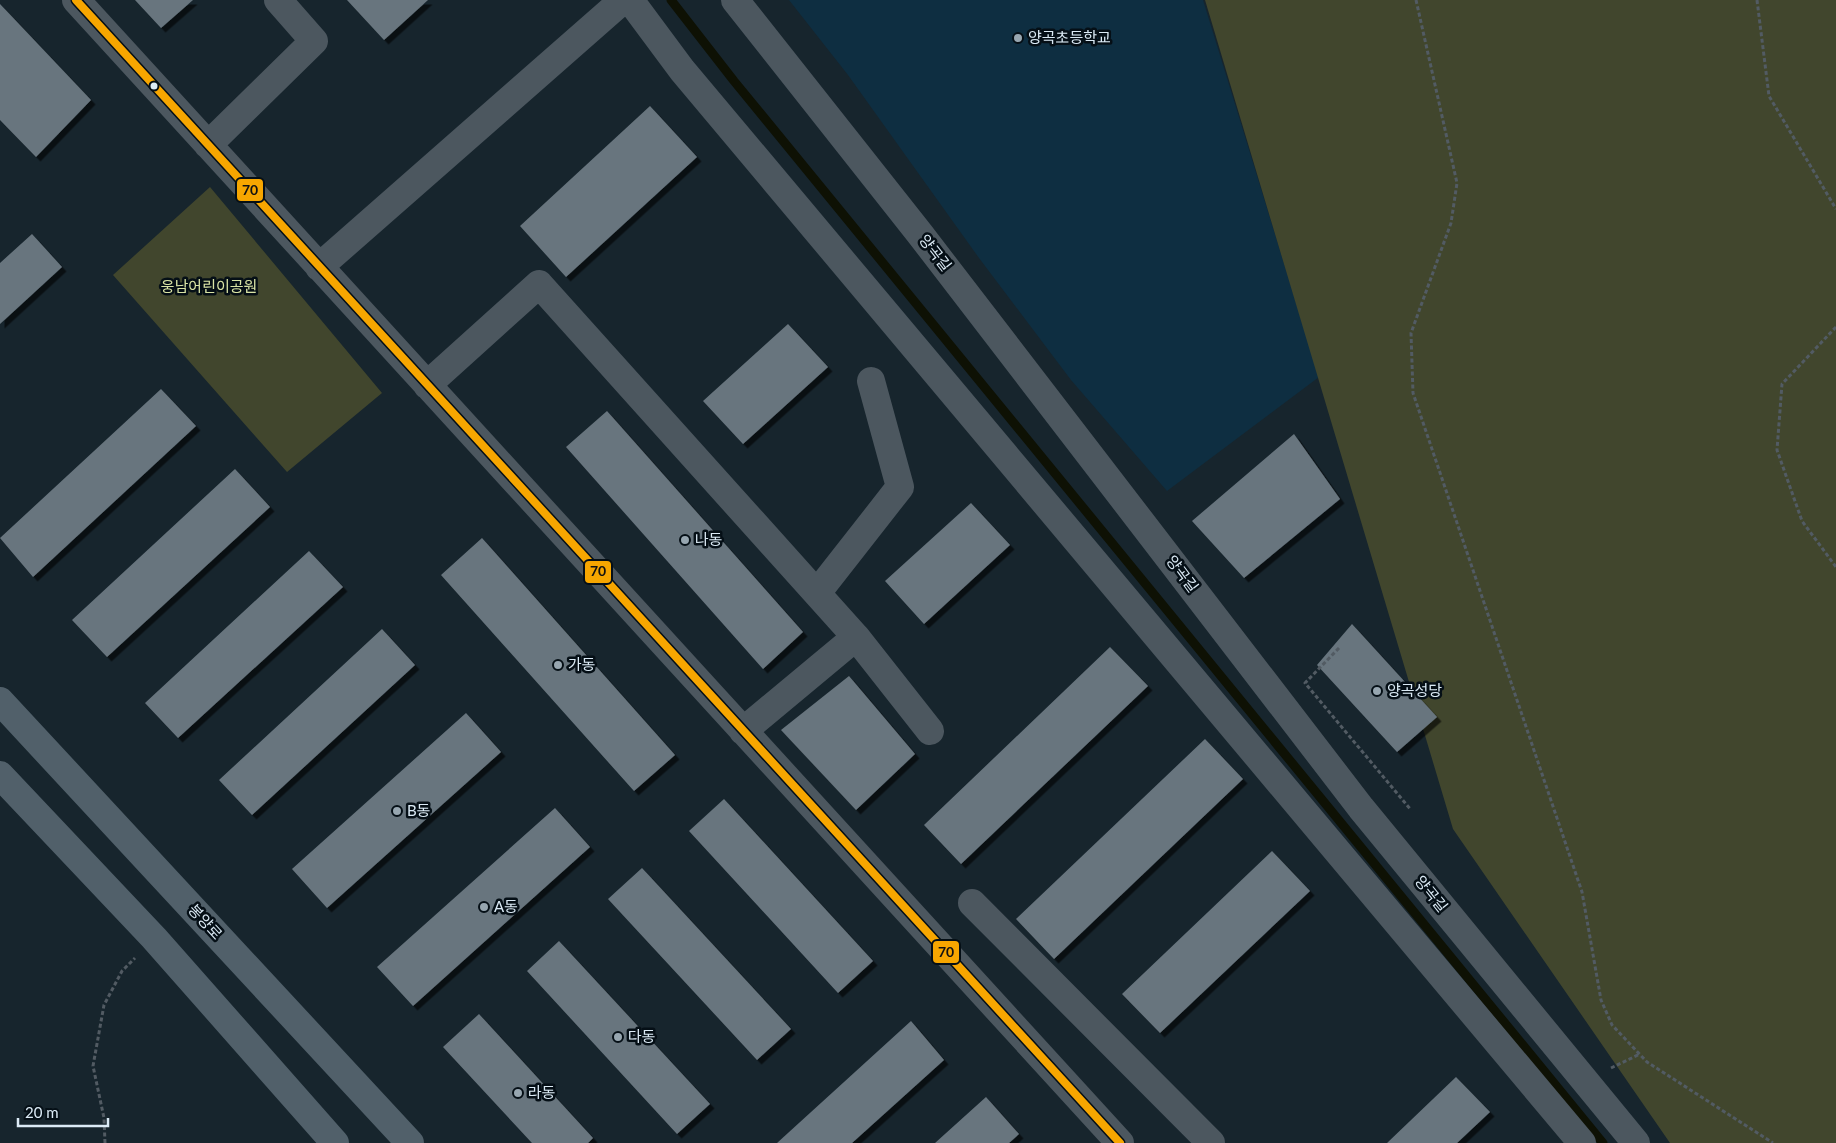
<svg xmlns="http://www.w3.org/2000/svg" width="1836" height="1143" font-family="Lato,'Noto Sans KR',sans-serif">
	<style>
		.built { fill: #0e2e41 }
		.green { fill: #41462d }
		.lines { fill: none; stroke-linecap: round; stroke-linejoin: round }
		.stream { stroke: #0e1104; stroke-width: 9 }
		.building { fill: #68757e; filter: url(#shadow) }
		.path { stroke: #525b63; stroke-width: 3; stroke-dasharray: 4 2.5; stroke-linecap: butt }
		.minor { stroke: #4c575f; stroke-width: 28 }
		.primary { stroke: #51606a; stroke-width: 28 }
		.bus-1-casing { stroke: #050f16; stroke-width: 11 }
		.bus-1 { stroke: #f7a600; stroke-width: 8 }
		.poi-dot { fill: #97a6b0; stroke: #050f16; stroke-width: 2 }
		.bus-dot { fill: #dcebf6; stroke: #050f16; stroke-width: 2 }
		.labels { text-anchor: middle; stroke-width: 5; stroke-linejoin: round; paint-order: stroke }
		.poi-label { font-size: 15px; fill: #dcebf6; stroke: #050f16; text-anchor: start }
		.street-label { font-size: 15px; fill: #dcebf6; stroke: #050f16 }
		.park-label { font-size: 15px; fill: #dae4a5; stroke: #050f16 }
		.line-badge { stroke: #050f16; stroke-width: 2 }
		.pale-badge-label { font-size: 14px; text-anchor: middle; font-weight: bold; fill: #111 }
	</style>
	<defs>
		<filter id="shadow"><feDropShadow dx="4.5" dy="4.5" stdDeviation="0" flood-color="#0009"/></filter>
	</defs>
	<rect width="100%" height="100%" fill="#17252d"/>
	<!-- built -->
	<path class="built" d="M789 0H1203L1319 377 1167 491 1071 380 979 258 848 75Z"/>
	<!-- green -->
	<path class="green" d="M1205 0H1836V1143H1670L1453 829Z
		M210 187 382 393 287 472 113 275Z"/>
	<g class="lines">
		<!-- stream -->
		<path class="stream" d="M671 0 734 81 1603 1143"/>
	</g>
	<!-- building -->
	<path class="building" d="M135 0H193L161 28Z
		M347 0H428L384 40Z
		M0 4 91 100 36 157 0 120Z
		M650 106 697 157 566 277 520 226Z
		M32 234 62 267 0 324V263Z
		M788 324 828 367 743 444 703 401Z
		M161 389 196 426 33 577 0 538Z
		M607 411 803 632 763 669 566 447Z
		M1294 434 1340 499 1244 578 1192 521Z
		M235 469 270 507 107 657 72 620Z
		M971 503 1010 545 924 624 885 581Z
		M482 538 675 755 634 791 441 575Z
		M309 551 343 587 178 738 145 703Z
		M1352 624 1437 717 1397 752 1317 665Z
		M382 629 415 665 252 815 219 780Z
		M1110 647 1148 686 961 864 924 825Z
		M849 676 915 754 856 810 781 730Z
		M466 713 501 752 327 908 292 869Z
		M1205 739 1243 779 1054 959 1016 919Z
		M724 799 873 961 838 993 689 831Z
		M555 808 590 847 413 1006 377 967Z
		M1272 851 1310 891 1160 1033 1122 994Z
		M642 868 791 1029 757 1060 608 899Z
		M559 941 710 1104 677 1134 527 971Z
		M479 1014 593 1138 588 1143H532L443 1047Z
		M911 1021 944 1060 852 1143H777Z
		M1456 1077 1490 1112 1457 1143H1387Z
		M986 1097 1019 1134 1009 1143H935Z"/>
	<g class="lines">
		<!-- path -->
		<path class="path" d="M1416 0 1457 183 1451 223 1411 333 1413 393 1582 892 1601 1000 1612 1025 1647 1062 1773 1143
			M1757 0 1769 96 1836 209
			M1836 327 1782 384 1777 450 1802 521 1836 567
			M1339 648 1305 683 1411 810
			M1611 1068 1640 1054
			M105 1143 104 1118 93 1066 104 1005 122 971 135 958"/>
		<!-- minor -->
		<path class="minor" d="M76 0 1120 1143
			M630 0 682 70 1582 1143
			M735 0 920 234 1361 808 1636 1143
			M208 145 314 41 278 0
			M319 267 623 0
			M427 385 539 284 856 637 743 731
			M817 593 900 487 871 381
			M856 637 930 731
			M972 903 1211 1143"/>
		<!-- primary -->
		<path class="primary" d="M0 701 410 1143
			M0 775 154 938 335 1143"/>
		<!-- bus-1 casing -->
		<g class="bus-1-casing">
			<path id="bus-1" d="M76 0 1120 1143"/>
		</g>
		<!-- bus-1 -->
		<use href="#bus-1" class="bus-1"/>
	</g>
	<!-- markers -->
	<g class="poi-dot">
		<circle cx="1018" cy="38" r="5"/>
		<circle cx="685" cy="540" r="5"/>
		<circle cx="558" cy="665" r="5"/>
		<circle cx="1377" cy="691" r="5"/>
		<circle cx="397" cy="811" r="5"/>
		<circle cx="484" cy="907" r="5"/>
		<circle cx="618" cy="1037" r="5"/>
		<circle cx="518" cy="1093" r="5"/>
	</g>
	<circle class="bus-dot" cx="154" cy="86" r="4.5"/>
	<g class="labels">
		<!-- poi labels -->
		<g class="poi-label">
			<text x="1028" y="43">양곡초등학교</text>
			<text x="695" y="545">나동</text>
			<text x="568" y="670">가동</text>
			<text x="1387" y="696">양곡성당</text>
			<text x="407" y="816">B동</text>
			<text x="494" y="912">A동</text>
			<text x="628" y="1042">다동</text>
			<text x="528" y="1098">라동</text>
		</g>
		<!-- street labels -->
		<g class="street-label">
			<text transform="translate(935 253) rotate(52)" y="5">양곡길</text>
			<text transform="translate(1182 574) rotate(53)" y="5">양곡길</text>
			<text transform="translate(1431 894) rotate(51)" y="5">양곡길</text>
			<text transform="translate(205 922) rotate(47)" y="5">봉양로</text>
		</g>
		<!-- park labels -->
		<g class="park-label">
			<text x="209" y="292">웅남어린이공원</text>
		</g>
	</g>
	<g class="line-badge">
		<rect x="236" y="178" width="28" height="24" rx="5" fill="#f7a600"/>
		<rect x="584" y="560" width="28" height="24" rx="5" fill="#f7a600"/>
		<rect x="932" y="940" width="28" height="24" rx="5" fill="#f7a600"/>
	</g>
	<g class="pale-badge-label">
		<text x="250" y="195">70</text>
		<text x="598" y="576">70</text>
		<text x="946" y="957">70</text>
	</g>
	<!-- scale -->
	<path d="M18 1118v8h90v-8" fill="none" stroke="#dcebf6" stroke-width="2.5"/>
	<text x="25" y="1118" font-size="15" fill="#dcebf6" stroke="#050f16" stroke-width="4" paint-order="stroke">20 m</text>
</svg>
